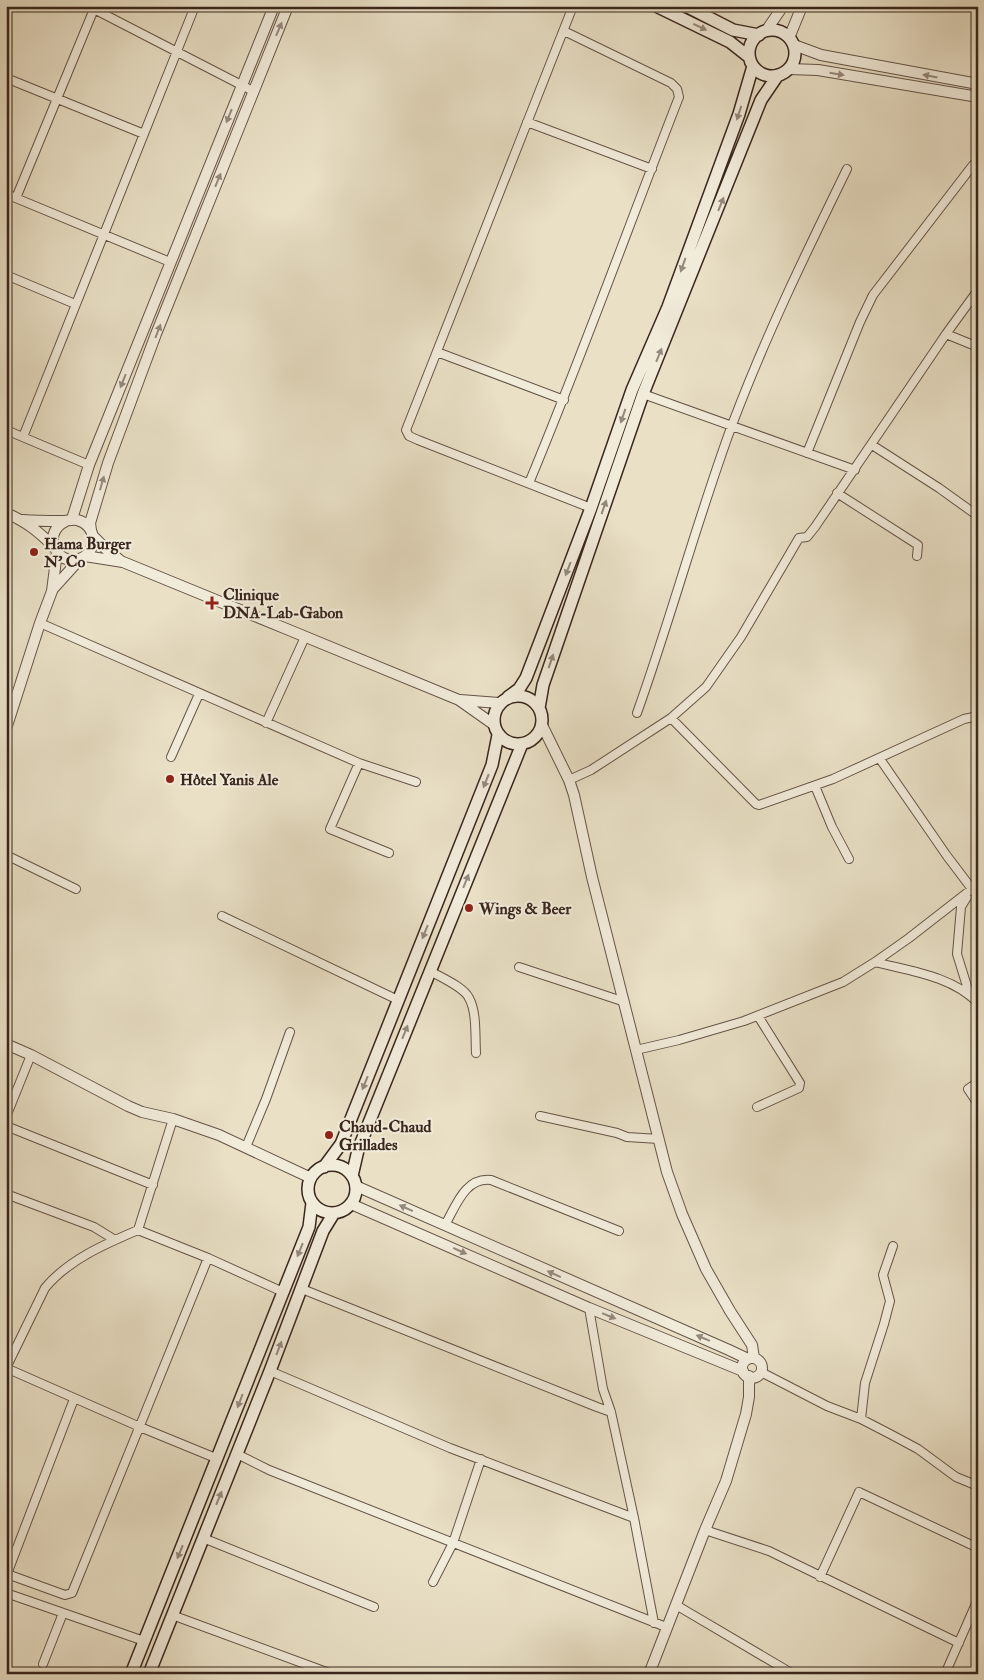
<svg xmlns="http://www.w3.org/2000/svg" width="984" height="1680" font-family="'IM FELL Double Pica',serif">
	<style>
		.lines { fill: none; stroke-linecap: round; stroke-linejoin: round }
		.minor-casing { stroke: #655447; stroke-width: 10 }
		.tertiary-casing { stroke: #655447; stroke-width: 12 }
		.secondary-casing { stroke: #39261d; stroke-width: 14 }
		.minor { stroke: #f1ebda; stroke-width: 8 }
		.tertiary { stroke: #f1ebda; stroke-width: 10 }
		.secondary { stroke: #f1ebda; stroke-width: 11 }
		.oneway { fill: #95887c }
		.poi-dot { fill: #8f2418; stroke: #f1ebda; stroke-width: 2 }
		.labels { text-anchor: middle; stroke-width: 4; stroke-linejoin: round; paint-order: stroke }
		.poi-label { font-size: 16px; font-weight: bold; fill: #39261d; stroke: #f1ebda; text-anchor: start }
	</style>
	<rect width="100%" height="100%" fill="#e9e0c6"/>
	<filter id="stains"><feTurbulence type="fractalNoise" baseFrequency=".004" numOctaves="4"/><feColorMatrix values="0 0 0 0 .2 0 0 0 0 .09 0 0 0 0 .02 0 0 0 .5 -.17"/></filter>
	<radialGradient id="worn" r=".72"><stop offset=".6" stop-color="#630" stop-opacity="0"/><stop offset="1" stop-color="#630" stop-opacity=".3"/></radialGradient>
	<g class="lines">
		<!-- minor casing -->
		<g class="minor-casing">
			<path id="minor" d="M88 6 253 91
				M573 6 406 430 409 436 418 440 591 508
				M6 16 10 6
				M6 78 144 134
				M527 122 652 169
				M6 194 170 262
				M16 198 94 9
				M6 275 75 304
				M946 334 978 347
				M437 352 564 400
				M643 394 855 470
				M6 430 89 465
				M23 437 195 6
				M872 445 939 488 978 516
				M807 453 860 322 873 295 973 165
				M529 483C582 356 629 225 679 97L677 89 671 83 564 31
				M837 493 918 545 917 556
				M40 623 359 763 330 829 389 853
				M637 713C671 618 697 520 732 425 765 337 806 253 847 169
				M671 718 751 799 756 804 759 805 833 779 964 719 978 716
				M266 723 305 637
				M171 757 199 694
				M880 759 947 856 972 889
				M359 763 416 782
				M569 780 591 770 671 718 706 687 741 637 799 538 807 537 815 527 946 334 978 290
				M815 786 832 827 849 859
				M6 855 76 889
				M967 897 961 907 957 954 970 996
				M222 916 398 1000
				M875 962C910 971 952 976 978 1003
				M519 967 622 1001
				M430 971C440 977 464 987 469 998 477 1012 475 1037 476 1053
				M636 1050 679 1040 744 1021 843 982 875 962 909 938 972 889
				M978 1082 968 1089 978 1104
				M757 1107 799 1088 800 1083 758 1016
				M540 1116 617 1133 627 1137 659 1139
				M6 1117 31 1055
				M6 1126 153 1185
				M246 1147 266 1099 290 1032
				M6 1194 94 1227 115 1240
				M445 1225C456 1206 465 1177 491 1180L619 1231
				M138 1230 173 1119
				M302 1289 597 1407 611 1412
				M589 1308 603 1389 611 1412 634 1518 654 1623
				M6 1368 45 1288C68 1260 105 1244 138 1230L208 1258 283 1292
				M6 1368 140 1427 218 1459
				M270 1371 450 1448 634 1518
				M761 1372 827 1406 861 1419 890 1434 918 1449 956 1477 978 1486
				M74 1399 7 1574 65 1595 72 1593 208 1258
				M861 1419 865 1383 884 1324 890 1301 883 1275 893 1246
				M237 1454 269 1470 666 1627
				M705 1530 769 1551 959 1643
				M203 1538 374 1607
				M820 1577 859 1492 978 1548
				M433 1582 453 1543 481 1459
				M6 1593 144 1641
				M676 1605 793 1674
				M172 1615 332 1674
				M43 1664 63 1613
				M945 1674 978 1599"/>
		</g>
		<!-- tertiary casing -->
		<g class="tertiary-casing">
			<path id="tertiary" d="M766 31 783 6
				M789 38 802 6
				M794 45 821 55 978 84
				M789 69 818 70 978 97
				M6 513C27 522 39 532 54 547
				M72 519 89 465 274 6
				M23 520C36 521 49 521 62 521 67 521 72 519 77 520 86 522 93 530 93 539 93 546 91 552 85 556 62 573 37 535 66 521
				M91 530 90 523 108 463 156 334 288 6
				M93 536 106 549 122 562
				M85 556 123 562 289 630 459 700 493 724
				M52 590 80 559
				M460 700 499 703
				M542 725 569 780 574 795 592 877 667 1172 682 1214 706 1269 730 1311 752 1345 754 1358
				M6 729 40 623 52 591 57 552
				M6 1044 31 1055 128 1106 142 1112 173 1119 219 1135 311 1178
				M356 1186 729 1350 748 1359
				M351 1204 589 1308 743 1371
				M742 1368a10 10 0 1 1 20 0a10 10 0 1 1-20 0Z
				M649 1674 705 1530 726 1481 746 1414 749 1397V1376"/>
		</g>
		<!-- secondary casing -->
		<g class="secondary-casing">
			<path id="secondary" d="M656 6 730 42 749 57
				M686 6 733 30 759 35
				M749 53a23 23 0 1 1 46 0a23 23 0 1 1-46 0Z
				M494 720a24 24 0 1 1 48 0a24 24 0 1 1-48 0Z
				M508 697 519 689 526 678 541 639 591 508 632 390 668 307 739 114 753 66
				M539 708 543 685 643 394 761 100 778 75
				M308 1189a24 24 0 1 1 48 0a24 24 0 1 1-48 0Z
				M324 1167 341 1144 492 765 498 735
				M352 1176 358 1150 522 744
				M131 1674 309 1227 312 1203
				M149 1674 270 1371 323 1231 334 1213"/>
		</g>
		<!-- minor -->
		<use href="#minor" class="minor"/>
		<!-- tertiary -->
		<use href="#tertiary" class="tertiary"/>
		<!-- secondary -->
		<use href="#secondary" class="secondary"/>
	</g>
	<!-- one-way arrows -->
	<defs><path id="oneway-solid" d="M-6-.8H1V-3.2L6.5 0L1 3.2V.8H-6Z" transform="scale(1.25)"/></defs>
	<g class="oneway">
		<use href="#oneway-solid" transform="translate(700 27) rotate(25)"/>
		<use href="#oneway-solid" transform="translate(279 29) rotate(-67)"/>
		<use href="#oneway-solid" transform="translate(837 74) rotate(9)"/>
		<use href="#oneway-solid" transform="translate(930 76) rotate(-169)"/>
		<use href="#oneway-solid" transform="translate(739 113) rotate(108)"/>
		<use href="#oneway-solid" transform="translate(229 116) rotate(112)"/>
		<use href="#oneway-solid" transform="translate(218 180) rotate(-68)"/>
		<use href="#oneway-solid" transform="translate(721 204) rotate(-68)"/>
		<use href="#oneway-solid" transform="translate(683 265) rotate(110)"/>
		<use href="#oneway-solid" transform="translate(158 331) rotate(-69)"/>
		<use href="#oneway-solid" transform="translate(659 355) rotate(-68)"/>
		<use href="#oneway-solid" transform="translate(123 381) rotate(112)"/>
		<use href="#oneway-solid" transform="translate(623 416) rotate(109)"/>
		<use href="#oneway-solid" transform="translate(102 483) rotate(-74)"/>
		<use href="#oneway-solid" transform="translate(604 507) rotate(-71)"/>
		<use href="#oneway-solid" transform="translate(568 569) rotate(111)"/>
		<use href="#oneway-solid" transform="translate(551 661) rotate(-71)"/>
		<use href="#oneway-solid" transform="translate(486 781) rotate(112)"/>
		<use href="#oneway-solid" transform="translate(466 881) rotate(-68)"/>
		<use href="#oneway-solid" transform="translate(425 932) rotate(112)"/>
		<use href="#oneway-solid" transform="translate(405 1032) rotate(-68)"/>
		<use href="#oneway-solid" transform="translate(365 1083) rotate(112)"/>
		<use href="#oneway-solid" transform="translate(406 1208) rotate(-156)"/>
		<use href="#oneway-solid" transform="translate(300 1250) rotate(112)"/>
		<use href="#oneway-solid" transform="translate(460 1251) rotate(24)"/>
		<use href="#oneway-solid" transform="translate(554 1274) rotate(-156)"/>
		<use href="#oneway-solid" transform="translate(609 1316) rotate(22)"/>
		<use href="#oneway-solid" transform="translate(703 1338) rotate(-157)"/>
		<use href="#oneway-solid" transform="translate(279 1348) rotate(-69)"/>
		<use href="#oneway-solid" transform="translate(240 1401) rotate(111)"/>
		<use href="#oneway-solid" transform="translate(219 1498) rotate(-68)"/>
		<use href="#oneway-solid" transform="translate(180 1552) rotate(112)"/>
	</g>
	<!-- markers -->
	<g class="poi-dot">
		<circle cx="34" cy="552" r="5"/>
		<path d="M209.5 595.5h5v5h5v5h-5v5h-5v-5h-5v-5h5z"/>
		<circle cx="170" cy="779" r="5"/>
		<circle cx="469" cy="908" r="5"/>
		<circle cx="329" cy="1135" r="5"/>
	</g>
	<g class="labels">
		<!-- poi labels -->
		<g class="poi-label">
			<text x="44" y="549">Hama Burger<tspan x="44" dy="18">N' Co</tspan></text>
			<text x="223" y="600">Clinique<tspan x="223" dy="18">DNA-Lab-Gabon</tspan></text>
			<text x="180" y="785">Hôtel Yanis Ale</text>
			<text x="479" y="914">Wings &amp; Beer</text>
			<text x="339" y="1132">Chaud-Chaud<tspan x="339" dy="18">Grillades</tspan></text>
		</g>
	</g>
	<!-- margin -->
	<rect width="984" height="1680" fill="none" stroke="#e9e0c6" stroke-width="25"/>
	<rect x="8" y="8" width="969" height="1665" fill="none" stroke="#39261d" stroke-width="2.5"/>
	<rect x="12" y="12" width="959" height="1655" fill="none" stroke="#39261d"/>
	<rect width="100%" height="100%" filter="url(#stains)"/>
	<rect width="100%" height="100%" fill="url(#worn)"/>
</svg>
